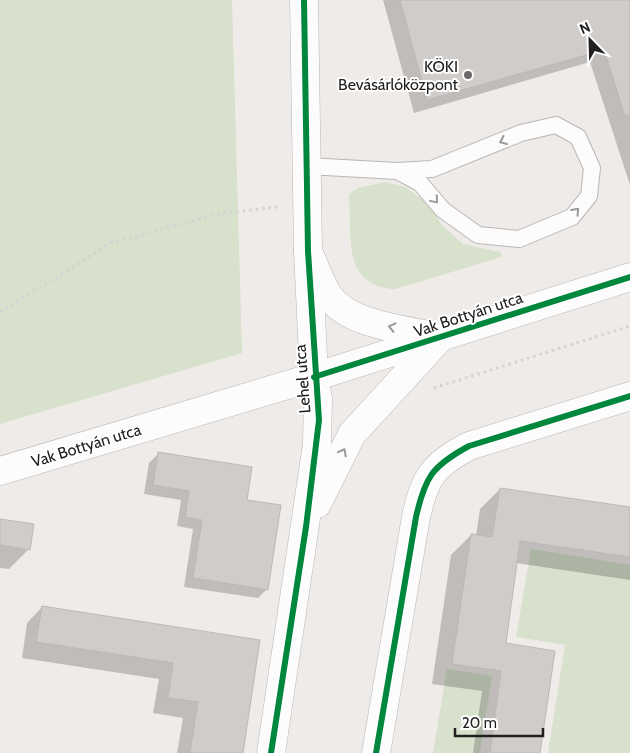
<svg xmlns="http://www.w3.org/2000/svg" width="630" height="753" font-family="Cabin,sans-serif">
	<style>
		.green { fill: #d8e1cc }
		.shadow { fill: #0003 }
		.building { fill: #cfccca; stroke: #bbb8b7 }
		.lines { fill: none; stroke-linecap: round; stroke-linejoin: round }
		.service-casing { stroke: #b9b6b5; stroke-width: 18 }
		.minor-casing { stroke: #b9b6b5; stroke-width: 29 }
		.tertiary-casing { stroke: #b9b6b5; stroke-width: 29 }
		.path { stroke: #d5d3d3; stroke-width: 3; stroke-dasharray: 2.5 4; stroke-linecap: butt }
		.service { stroke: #fdfcfc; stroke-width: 16 }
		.minor { stroke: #fdfcfc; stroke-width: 28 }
		.tertiary { stroke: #fdfcfc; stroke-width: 28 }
		.cycleway-casing { stroke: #fff; stroke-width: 9 }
		.cycleway { stroke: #00873e; stroke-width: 6 }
		.oneway { stroke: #9a9999 }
		.poi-dot { fill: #6a6766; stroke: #fff; stroke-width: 2 }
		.labels { text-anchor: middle; stroke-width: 4; stroke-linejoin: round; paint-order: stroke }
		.poi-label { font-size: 16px; fill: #22201f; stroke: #fff; text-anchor: end }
		.street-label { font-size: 16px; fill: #22201f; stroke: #fff }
	</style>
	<rect width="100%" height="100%" fill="#efebe9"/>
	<!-- green -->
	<path class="green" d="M0 0H232L242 353 0 424Z
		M385 182 405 187 429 204 442 225 463 244 500 252 502 257 395 289C341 287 352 235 349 194L358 188Z
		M531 549 630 565V753H548L565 645 516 637Z
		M447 669 492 676 480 753H433Z"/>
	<!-- shadow -->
	<path class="shadow" d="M383 0H630V185L590 62 414 113Z
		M158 454 245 501 267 589 258 598 184 587 193 529 177 526 181 500 144 494 149 463Z
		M500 489 630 508V580L516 563 504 644 539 753H473L482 691 432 684 451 555 471 535 476 536 480 509Z
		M0 520 29 549 9 569 0 568Z
		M42 607 259 641 241 753H177L183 718 153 713 159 679 22 658 27 623Z"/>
	<!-- building -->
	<path class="building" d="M400 0H630V115L625 116 604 50 427 100Z
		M158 452 252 467 247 500 281 505 268 590 193 578 202 520 185 517 189 491 153 485Z
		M500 488 630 507V557L520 541 506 643 555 651 540 753H490L501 671 452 664 471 534 492 537Z
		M0 519 34 524 30 550 0 545Z
		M42 606 260 640 243 753H190L198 702 168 698 173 663 36 642Z"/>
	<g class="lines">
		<!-- service casing -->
		<g class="service-casing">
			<path id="service" d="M307 166 397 171 432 169 521 133 556 125 578 137 592 168 589 196 572 217 519 239 478 235 443 210 420 183 397 171"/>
		</g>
		<!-- minor casing -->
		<g class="minor-casing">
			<path id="minor" d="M0 471 314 377 308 251 304 0
				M376 753 416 517C425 477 432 466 469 446L630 396"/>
		</g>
		<!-- tertiary casing -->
		<g class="tertiary-casing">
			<path id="tertiary" d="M308 251C315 266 320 283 329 296 348 325 407 330 439 337
				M317 504 352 434 439 339
				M271 753 317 444 318 398 314 377 630 277"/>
		</g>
		<!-- path -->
		<path class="path" d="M0 312 111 243 218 214 278 207
			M434 388 630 326"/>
		<!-- service -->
		<use href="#service" class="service"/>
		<!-- minor -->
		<use href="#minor" class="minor"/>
		<!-- tertiary -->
		<use href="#tertiary" class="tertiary"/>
		<!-- cycleway casing -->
		<g class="cycleway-casing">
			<path id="cycleway" d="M314 377 630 277
				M271 753 306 527 319 420 308 251 304 0
				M376 753 416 517C425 477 432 466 469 446L630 396"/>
		</g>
		<!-- cycleway -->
		<use href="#cycleway" class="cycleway"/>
	</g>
	<!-- one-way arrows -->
	<defs><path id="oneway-chevron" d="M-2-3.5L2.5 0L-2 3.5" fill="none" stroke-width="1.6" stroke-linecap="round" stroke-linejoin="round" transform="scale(1.25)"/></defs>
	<g class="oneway">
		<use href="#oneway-chevron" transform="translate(503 141) rotate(156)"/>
		<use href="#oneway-chevron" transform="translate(435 200) rotate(50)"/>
		<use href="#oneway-chevron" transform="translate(576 211) rotate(-48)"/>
		<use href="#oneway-chevron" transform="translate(392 327) rotate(-167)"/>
		<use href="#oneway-chevron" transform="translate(343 452) rotate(-62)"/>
	</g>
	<!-- markers -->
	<circle class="poi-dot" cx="468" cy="75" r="5"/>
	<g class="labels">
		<!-- poi labels -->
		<g class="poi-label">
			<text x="458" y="72">KÖKI<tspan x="458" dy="18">Bevásárlóközpont</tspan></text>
		</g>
		<!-- street labels -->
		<g class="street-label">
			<text transform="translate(468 314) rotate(-18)" y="6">Vak Bottyán utca</text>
			<text transform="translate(302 379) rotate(-94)" y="6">Lehel utca</text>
			<text transform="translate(86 445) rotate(-17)" y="6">Vak Bottyán utca</text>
		</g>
	</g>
	<!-- north arrow -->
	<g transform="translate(590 40) rotate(337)" stroke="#ffffff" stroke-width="4" paint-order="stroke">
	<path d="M0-4L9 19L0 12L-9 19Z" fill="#22201f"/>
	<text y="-8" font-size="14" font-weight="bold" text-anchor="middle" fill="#22201f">N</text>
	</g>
	<!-- scale -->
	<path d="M455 728v8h88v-8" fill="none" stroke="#22201f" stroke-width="2.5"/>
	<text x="462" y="728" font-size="15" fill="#22201f" stroke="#ffffff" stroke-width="4" paint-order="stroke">20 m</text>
</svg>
